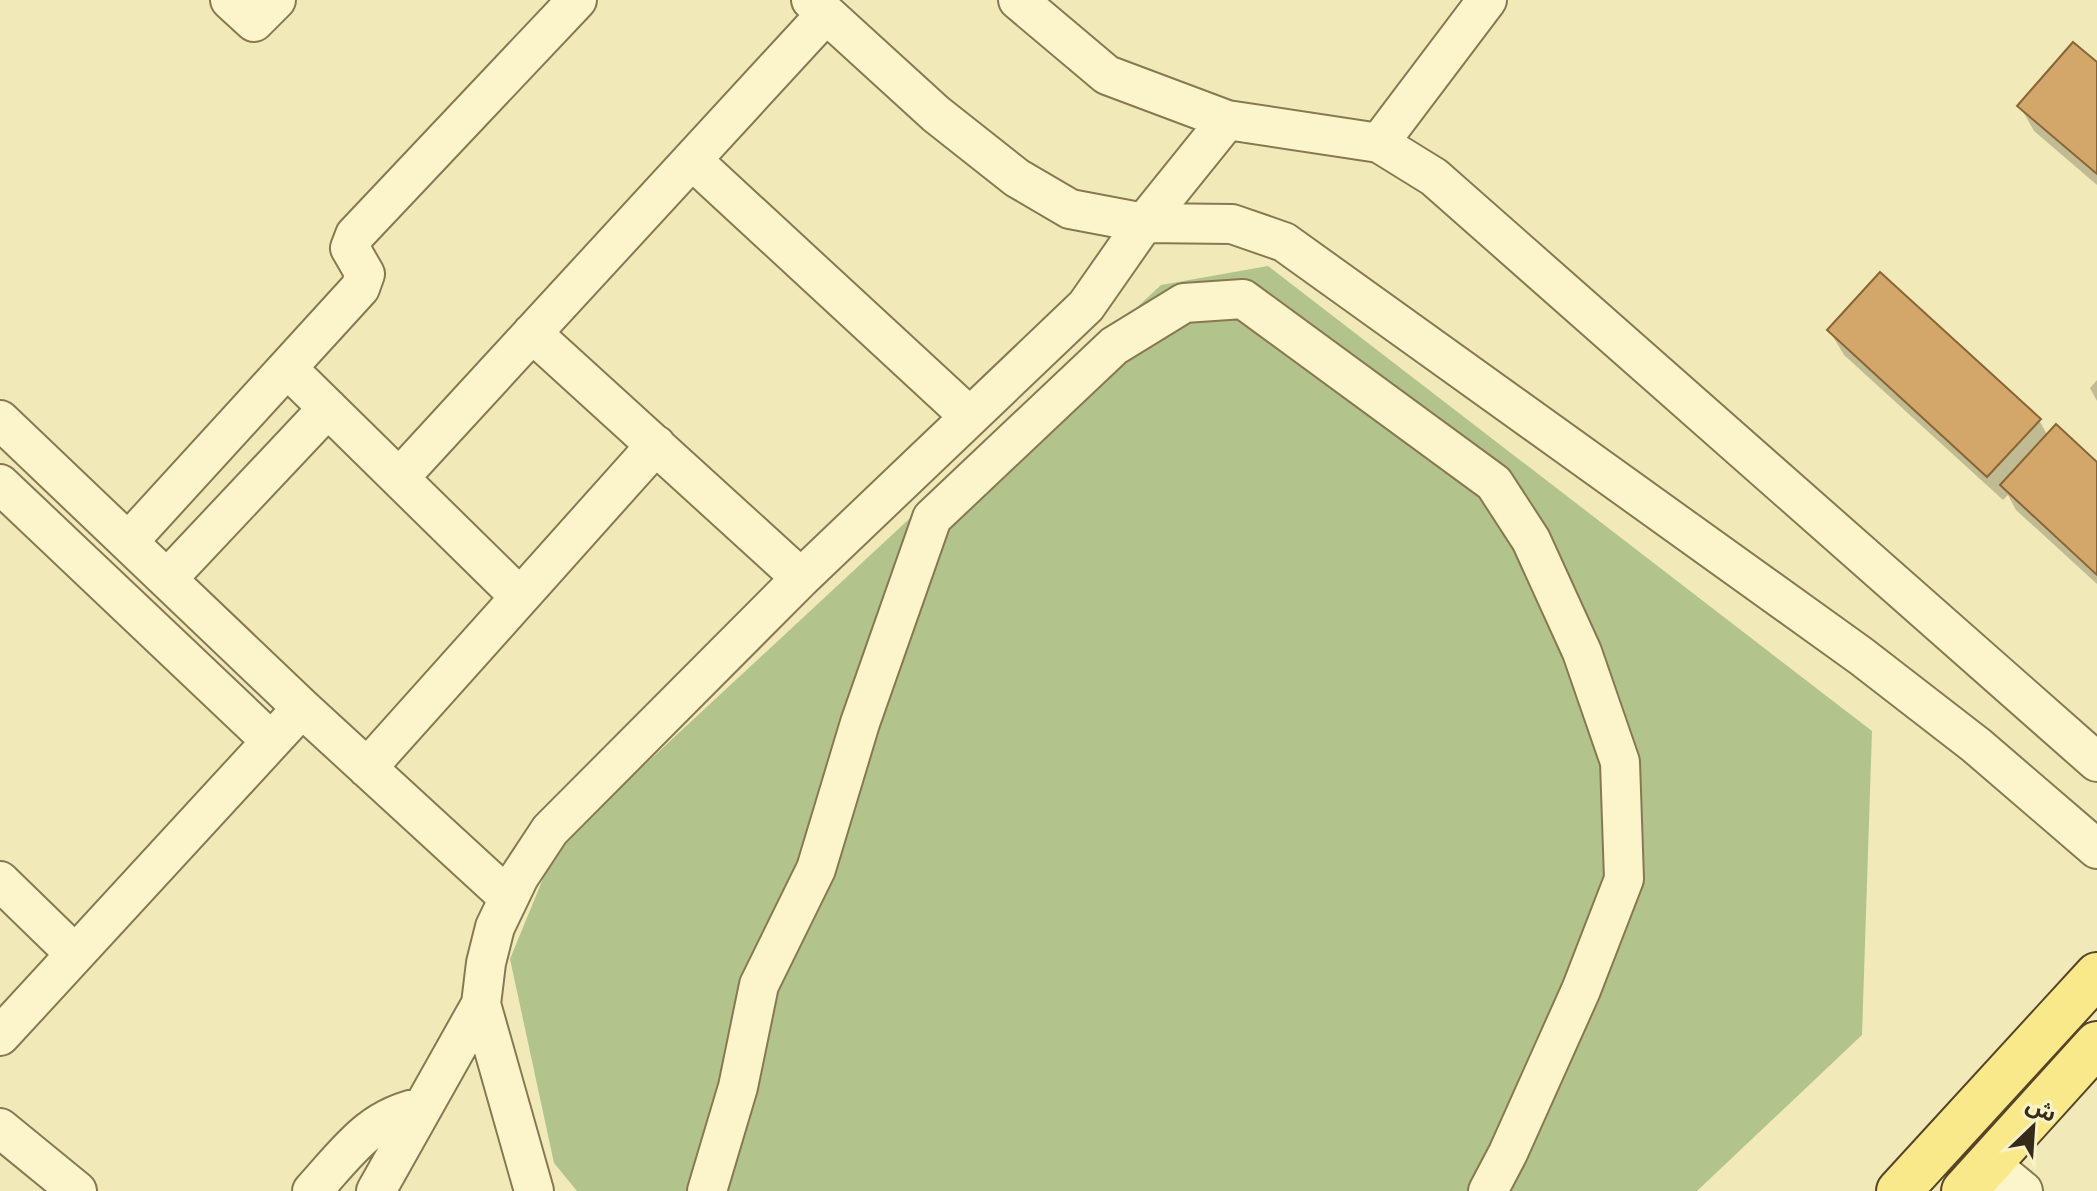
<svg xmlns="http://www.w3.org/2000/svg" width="2097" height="1191" font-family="'IBM Plex Serif','Noto Sans Arabic',serif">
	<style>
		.cemetery { fill: #b3c38c }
		.shadow { fill: #0003 }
		.building { fill: #d3a76a; stroke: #896536; stroke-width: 2 }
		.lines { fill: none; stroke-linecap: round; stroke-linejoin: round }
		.minor-casing { stroke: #887852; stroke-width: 42 }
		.major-casing { stroke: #554427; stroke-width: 48 }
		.minor { stroke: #fcf5cb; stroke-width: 38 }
		.major { stroke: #fae98a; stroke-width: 44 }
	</style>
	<rect width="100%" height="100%" fill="#f1eab8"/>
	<!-- cemetery -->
	<path class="cemetery" d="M1268 266 1872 731 1862 1035 1697 1191H577L554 1163 510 959 556 847 1161 285Z"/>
	<!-- shadow -->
	<path class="shadow" d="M2097 65V185L2034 131 2020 106Z
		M1829 330 2039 420 2048 436 2097 464V584L2016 510 2008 495 2003 500 1844 355Z
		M2097 380V401L2090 388Z"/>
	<!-- building -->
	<path class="building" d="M2073 42 2097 62V174L2017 106Z
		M1880 272 2041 419 1987 477 1827 330Z
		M2056 424 2097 462V575L2000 485Z"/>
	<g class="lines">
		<!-- minor casing -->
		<g class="minor-casing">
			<path id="minor" d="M230 0 254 22 276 0
				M811 0 936 114 1017 178 1070 209 1144 223 1232 224 1284 242 1861 656 1976 745 2097 849
				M1018 0 1107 75 1227 120 1379 143 1434 177 2097 762
				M1379 143 1487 0
				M692 160 969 416
				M532 333 801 578
				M288 369 519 596
				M0 420 302 708 509 898
				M399 478 826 14
				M0 484 271 741
				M128 542 360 288 365 274 350 248 355 235 577 0
				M167 579 328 408
				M367 768 656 445
				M0 881 75 954
				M481 1004 534 1191
				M0 1036 302 708
				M0 1128 77 1191
				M1989 1163 2023 1191
				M312 1191C347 1153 369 1117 423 1107
				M376 1191 481 1004 486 963 495 927 519 877 550 830 801 578 1086 306 1144 223 1227 120
				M707 1191 738 1087 759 985 816 869 860 723 932 518 1114 346 1184 303 1243 299 1494 483 1531 540 1582 652 1620 762 1624 879 1581 990 1508 1153 1488 1191"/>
		</g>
		<!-- major casing -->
		<g class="major-casing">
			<path id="major" d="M1899 1191 2097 975
				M1964 1191 2097 1044"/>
		</g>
		<!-- minor -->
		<use href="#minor" class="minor"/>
		<!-- major -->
		<use href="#major" class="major"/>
	</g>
	<!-- north arrow -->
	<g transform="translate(2033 1127) rotate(25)" stroke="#f8f2c8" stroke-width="6" paint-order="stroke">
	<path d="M0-6L14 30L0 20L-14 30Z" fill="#362b19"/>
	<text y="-12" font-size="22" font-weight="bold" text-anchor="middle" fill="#362b19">ش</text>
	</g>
</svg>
